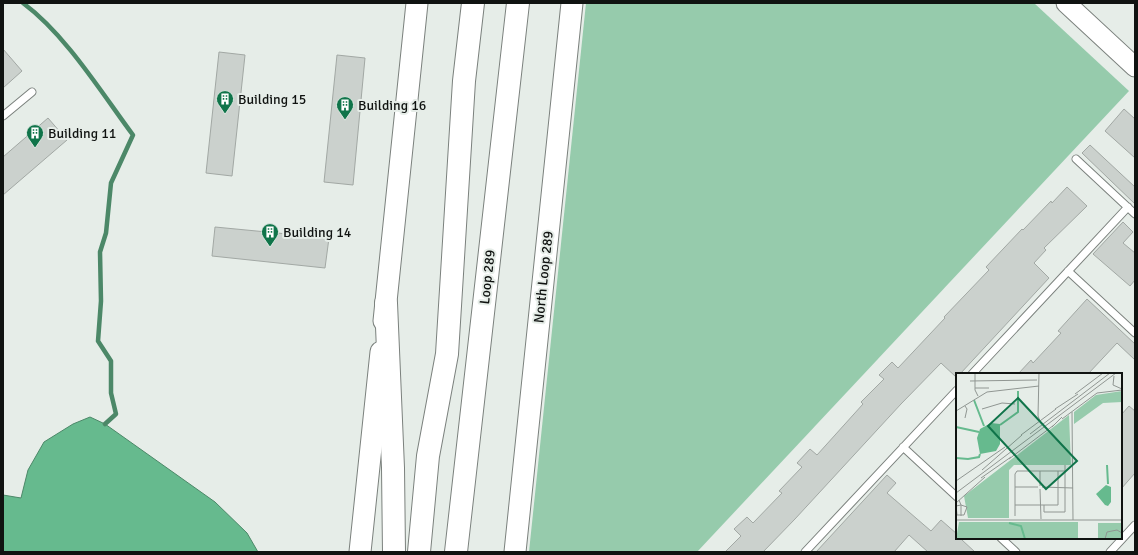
<svg xmlns="http://www.w3.org/2000/svg" width="1138" height="555" font-family="Signika,sans-serif">
	<style>
		.green { fill: #96cbac }
		.water { fill: #66ba8e; stroke: #4c8868 }
		.lines { fill: none; stroke-linecap: round; stroke-linejoin: round }
		.stream { stroke: #4c8868; stroke-width: 4.5 }
		.building { fill: #cbd1cd; stroke: #a2a8a4 }
		.service-casing { stroke: #7b817d; stroke-width: 9 }
		.tertiary-casing { stroke: #7b817d; stroke-width: 21 }
		.secondary-casing { stroke: #7b817d; stroke-width: 23 }
		.motorway-casing { stroke: #7b817d; stroke-width: 24 }
		.service { stroke: #fff; stroke-width: 7 }
		.tertiary { stroke: #fff; stroke-width: 19 }
		.secondary { stroke: #fff; stroke-width: 21 }
		.motorway { stroke: #fff; stroke-width: 22 }
		.labels { text-anchor: middle; stroke-width: 4; stroke-linejoin: round; paint-order: stroke }
		.poi-label { font-size: 14px; fill: #101311; stroke: #e6ede8; text-anchor: start }
		.street-label { font-size: 14px; fill: #101311; stroke: #e6ede8 }
		.inset-river { fill: none; stroke: #66ba8e; stroke-width: 2 }
		.inset-road { fill: none; stroke: #909692; stroke-width: 1 }
		.view { fill: #10744a; fill-opacity: 0.15; stroke: #10744a; stroke-width: 2 }
		.inset-edge { fill: none; stroke: #101311; stroke-width: 2 }
	</style>
	<rect width="100%" height="100%" fill="#e6ede8"/>
	<!-- green -->
	<path class="green" d="M586 3H1034L1129 91 697 552H529Z"/>
	<!-- water -->
	<path class="water" d="M90 417 105 424 215 502 247 533 258 552H3V495L21 498 28 470 44 442 73 424Z"/>
	<g class="lines">
		<!-- stream -->
		<path class="stream" d="M23 3C66 35 101 92 133 135L111 183 106 233 100 252 101 301 98 341 111 361V393L116 414 105 424"/>
	</g>
	<!-- building -->
	<path class="building" d="M3 49 22 71 3 88Z
		M219 52 245 55 232 176 206 173Z
		M337 55 365 58 353 185 324 182Z
		M1124 109 1135 119V158L1105 131Z
		M48 118 67 140 3 195V157Z
		M1090 145 1135 187V204L1082 153Z
		M1067 187 1087 206 1044 248 1046 250 1034 263 1049 278 960 374H957L956 377 941 363 901 404 795 519 763 552H725L741 536 734 529 747 517 753 523 782 493 779 491 802 467 797 463 810 449 817 455 863 404 861 402 884 379 879 375 892 362 898 368 945 318 944 317 989 270 986 267 1022 229 1023 230 1051 201 1052 203Z
		M1123 222 1133 232 1123 243 1135 253V280L1130 286 1093 254Z
		M215 227 329 238 325 268 212 256Z
		M1087 299 1135 344V360L1117 343 1088 374H1018L1031 360 1033 363 1061 333 1058 331Z
		M1129 406 1135 411V473L1121 489V415Z
		M887 475 896 483 887 493 931 531 941 520 957 534V538H961L963 539 962 540 975 552H928L909 535 894 552H816Z"/>
	<g class="lines">
		<!-- service casing -->
		<g class="service-casing">
			<path id="service" d="M3 116 32 92
				M1076 159 1135 214
				M1068 271 1135 333
				M972 374 1128 207
				M903 447 957 497
				M1001 538 1016 552
				M805 552 957 390
				M1110 552 1135 525"/>
		</g>
		<!-- tertiary casing -->
		<g class="tertiary-casing">
			<path id="tertiary" d="M1066 3 1135 67"/>
		</g>
		<!-- secondary casing -->
		<g class="secondary-casing">
			<path id="secondary" d="M384 321 417 3
				M360 552 381 352
				M515 552 572 3"/>
		</g>
		<!-- motorway casing -->
		<g class="motorway-casing">
			<path id="motorway" d="M386 303 393 468 394 552
				M419 552 428 456 447 354 464 81 473 3
				M456 552 518 3"/>
		</g>
		<!-- service -->
		<use href="#service" class="service"/>
		<!-- tertiary -->
		<use href="#tertiary" class="tertiary"/>
		<!-- secondary -->
		<use href="#secondary" class="secondary"/>
		<!-- motorway -->
		<use href="#motorway" class="motorway"/>
	</g>
	<!-- icons -->
	<defs>
		<g id="building-pin" transform="scale(0.9)"><path d="M0 17L-7.5 6A9.5 9.5 0 1 1 7.5 6Z" fill="#10744a" stroke="#e6ede8"/><path d="M-4-6H4V6H1V3H-1V6H-4ZM-2.5-4.3h1.7v1.8h-1.7ZM.8-4.3h1.7v1.8H.8ZM-2.5-1h1.7V.8h-1.7ZM.8-1h1.7V.8H.8Z" fill="#fff"/></g>
	</defs>
	<g fill-rule="evenodd">
		<use href="#building-pin" x="225" y="99"/>
		<use href="#building-pin" x="345" y="105"/>
		<use href="#building-pin" x="35" y="133"/>
		<use href="#building-pin" x="270" y="232"/>
	</g>
	<g class="labels">
		<!-- poi labels -->
		<g class="poi-label">
			<text x="238" y="104">Building 15</text>
			<text x="358" y="110">Building 16</text>
			<text x="48" y="138">Building 11</text>
			<text x="283" y="237">Building 14</text>
		</g>
		<!-- street labels -->
		<g class="street-label">
			<text transform="translate(487 277) rotate(-84)" y="5">Loop 289</text>
			<text transform="translate(543 277) rotate(-84)" y="5">North Loop 289</text>
		</g>
	</g>
	<!-- overview -->
	<g transform="translate(956 373)">
		<rect width="166" height="166" fill="#e6ede8"/>
		<path d="M166 18V29L147 30 118 51V39L140 22ZM113 42 115 92H58L53 97V145H12L8 123ZM3 149H122V166H0ZM142 150H166V166H142Z" fill="#96cbac"/>
		<path d="M35 50 44 51V71L40 78 24 81 21 65 24 56ZM150 112 155 114V129L152 133 149 132 140 121Z" fill="#66ba8e"/>
		<path class="inset-river" d="M18 27 28 53M44 52 62 39V18M0 54 23 59M0 85 12 86 23 84 24 81M151 92 152 111M53 150 65 153 69 166"/>
		<path class="inset-road" d="M19 0V17L22 23M83 0 82 43 84 48M158 3 157 12 166 16M14 8 81 7M19 15H33M119 21 147 0M9 33 11 36 9 45M26 36 46 30 59 31M99 36 122 21M0 38 31 19 83 13M116 39 117 147M106 46 141 20 166 17M96 54 106 44M74 61 154 0M65 62 100 36M53 86 98 52M26 97 66 62M84 98V113M25 105 55 84M0 108 49 74M59 114H82M86 114 117 115M84 116 85 146M0 120 160 0M0 130 29 104M0 132 1 142H8L11 134 5 132 3 127M59 132H102V98M88 132V139H109V92M0 133 5 132V143M59 143V101L61 98H109M0 147H166M149 166 151 159 161 157 166 160"/>
		<path class="view" d="M62 25 121 88 90 116 32 53Z"/>
		<rect width="166" height="166" class="inset-edge"/>
	</g>
	<!-- border -->
	<rect width="1138" height="555" fill="none" stroke="#101311" stroke-width="8"/>
</svg>
